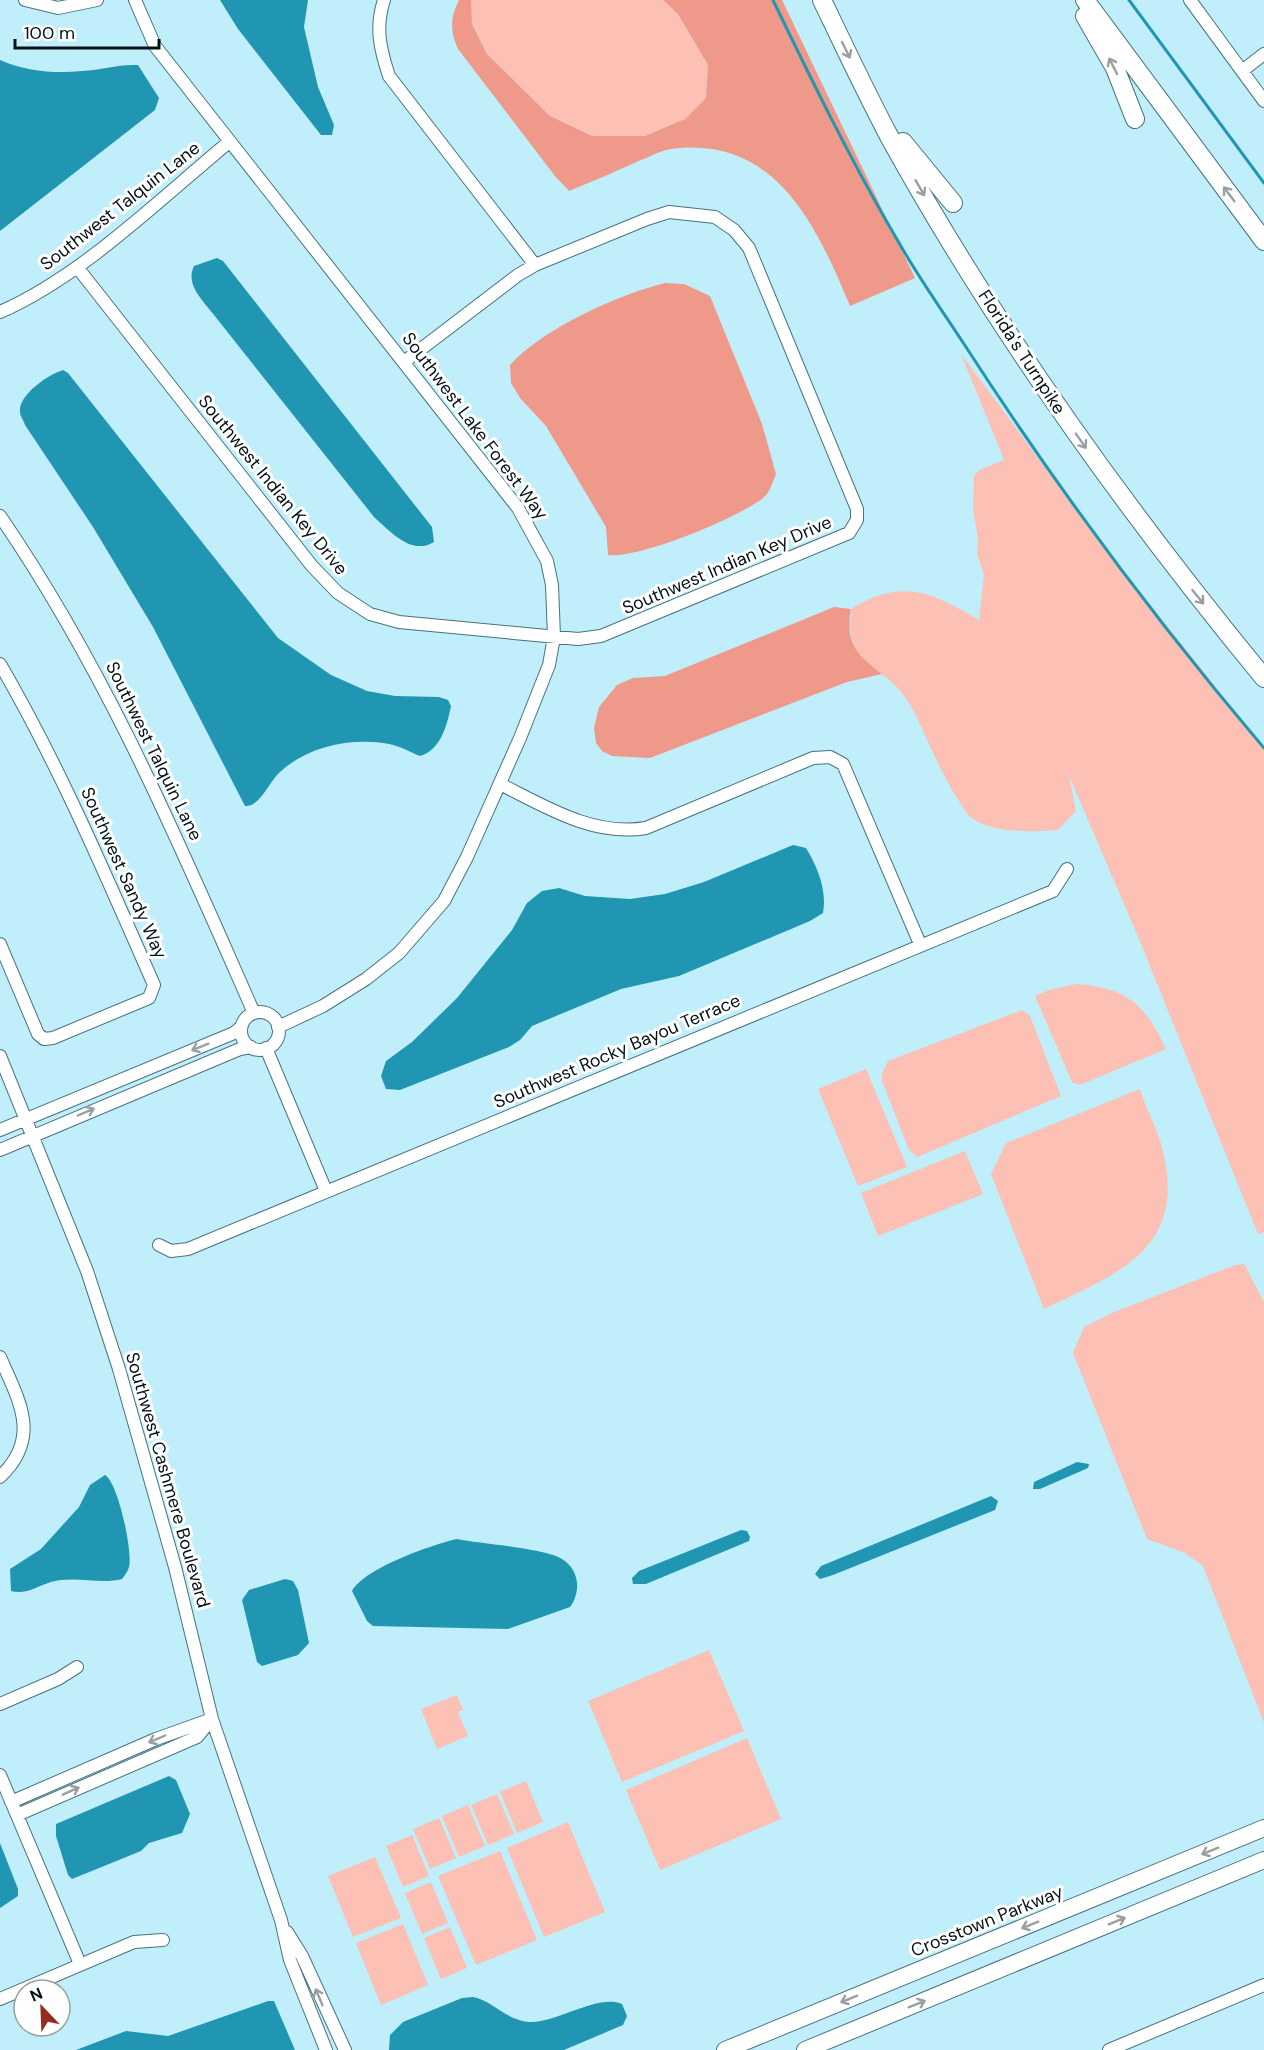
<svg xmlns="http://www.w3.org/2000/svg" width="1264" height="2050" font-family="'DM Sans',sans-serif">
	<style>
		.green { fill: #fcc0b4 }
		.forest { fill: #ee9989 }
		.water { fill: #2096b2 }
		.lines { fill: none; stroke-linecap: round; stroke-linejoin: round }
		.stream { stroke: #2096b2; stroke-width: 3 }
		.minor-casing { stroke: #48727d; stroke-width: 14 }
		.major-casing { stroke: #48727d; stroke-width: 18 }
		.highway-casing { stroke: #48727d; stroke-width: 20 }
		.minor { stroke: #fff; stroke-width: 12 }
		.major { stroke: #fff; stroke-width: 16 }
		.highway { stroke: #fff; stroke-width: 18 }
		.oneway { stroke: #9aa0a2 }
		.labels { text-anchor: middle; stroke-width: 6; stroke-linejoin: round; paint-order: stroke }
		.street-label { font-size: 18px; fill: #031217; stroke: #fff }
	</style>
	<rect width="100%" height="100%" fill="#c1eefb"/>
	<!-- green -->
	<path class="green" d="M471 0H663L678 14 708 65 706 98 685 119 645 136H592L550 116 487 54 472 24Z
		M961 354 1093 532 1264 748V1232L1258 1234 1139 939 1069 776 1076 811 1058 830C1031 832 991 834 969 816 965 812 962 805 959 801 938 770 927 735 909 703 885 662 841 668 852 608 902 578 932 592 979 620L984 574 977 554 978 540 973 508 974 476 979 470 1004 460Z
		M1076 984C1126 987 1146 1005 1166 1049L1080 1085 1072 1082 1035 996 1049 990Z
		M1022 1010 1030 1016 1061 1096 917 1157 909 1150 882 1081V1073L888 1061Z
		M866 1069 907 1167 858 1186 818 1089Z
		M1140 1089C1145 1106 1154 1123 1160 1140 1191 1246 1124 1271 1044 1309L991 1174 1006 1143Z
		M965 1151 983 1194 878 1236 861 1193Z
		M1244 1264 1264 1302V1723L1203 1566 1185 1553 1147 1539 1073 1353 1084 1327 1112 1313 1235 1265Z
		M709 1650 744 1731 622 1782 588 1701Z
		M457 1695 463 1710 458 1712 468 1736 437 1749 421 1709Z
		M747 1738 781 1819 660 1870 626 1790Z
		M526 1781 543 1822 517 1833 500 1792Z
		M497 1794 514 1834 488 1845 471 1805Z
		M468 1805 485 1846 459 1857 442 1816Z
		M439 1818 456 1858 430 1869 413 1829Z
		M568 1822 605 1912 544 1937 507 1848Z
		M412 1835 429 1876 403 1887 386 1846Z
		M500 1851 537 1940 476 1965 438 1876Z
		M375 1857 401 1918 353 1937 328 1876Z
		M431 1882 448 1923 422 1934 405 1893Z
		M403 1924 428 1985 381 2005 356 1943Z
		M450 1927 467 1968 441 1979 424 1938Z"/>
	<!-- forest -->
	<path class="forest" d="M459 0H471L472 24 487 54 550 116 592 136H645L685 119 706 98 708 65 678 14 663 0H782L915 278 850 306C816 224 775 135 671 149 661 150 650 157 641 160 617 171 593 181 569 191L555 176 458 49C450 31 450 18 459 0Z
		M665 283 684 284 710 296 762 424 776 474C773 481 770 493 763 498 738 518 639 559 608 555L606 527 546 426 520 398 511 383 510 365C544 328 617 295 665 283Z
		M834 607 851 609C845 643 856 654 882 674L847 682 650 758 612 756 602 751 596 743 594 728 599 707 617 685 633 678 665 676Z"/>
	<!-- water -->
	<path class="water" d="M220 0H308L304 27 318 87 334 125 332 135H321L238 29Z
		M0 60C25 71 55 74 82 71 102 70 118 64 138 65L159 98 155 110 0 231Z
		M217 258 223 261 432 527 434 542C411 556 390 531 374 517L214 315C203 300 185 285 194 266Z
		M63 370 68 373 278 638 331 675 367 691 395 696 439 697 448 700 451 706C447 725 441 750 420 756 410 752 400 746 389 744 351 737 304 747 277 775 268 785 259 807 245 806L153 627 93 527 25 425C24 421 20 416 20 412 18 395 49 374 63 370Z
		M793 845 806 848C818 868 827 890 823 913L810 921 679 976 621 989 532 1026 520 1040 509 1047 400 1090 386 1089 381 1076 386 1061 412 1042 457 998 512 930 527 903 542 891 559 888 585 896 630 899 665 894 704 882Z
		M1077 1462 1089 1464 1088 1468 1040 1489H1033L1034 1482Z
		M105 1475C118 1482 133 1552 129 1567 128 1571 125 1575 122 1579 99 1585 75 1575 51 1582 37 1586 27 1595 11 1591L10 1569 41 1549 79 1507 90 1485Z
		M991 1496 998 1501 995 1510 833 1575 820 1579 815 1574 821 1566Z
		M741 1530 747 1531 750 1537 749 1541 646 1584H633L632 1578 639 1571Z
		M457 1539C481 1544 546 1548 562 1559 580 1570 581 1592 570 1607L508 1629 373 1626 367 1621 352 1591C365 1568 431 1545 457 1539Z
		M285 1579 293 1581 298 1590 309 1643 298 1655 262 1666 257 1662 242 1600 249 1590Z
		M169 1776 176 1780 190 1814 182 1833 149 1843 141 1851 72 1879 68 1875 56 1836V1824Z
		M0 1843 18 1889V1896L0 1908Z
		M473 1997C494 2001 507 2022 532 2022 558 2022 598 1994 622 2004L627 2016 623 2025 564 2050H389L390 2035 403 2022 462 1998Z
		M268 2001H274L295 2050H76L126 2031 168 2036Z"/>
	<g class="lines">
		<!-- stream -->
		<path class="stream" d="M773 0C812 81 852 163 898 241 918 277 942 310 964 344 1055 485 1155 620 1264 748
			M1129 0 1264 183"/>
		<!-- minor casing -->
		<g class="minor-casing">
			<path id="minor" d="M25 0 58 8 97 0
				M135 0 155 46 518 508 547 561 552 585 554 637 549 665 520 738 467 857 444 901 399 953 366 979 323 1006 278 1027
				M384 0C375 27 380 49 389 76L535 265
				M1190 0 1264 101
				M1242 71 1264 54
				M77 267 312 566 338 593 370 614 399 622 578 639 601 636 849 533 857 520V509L749 248 734 230 715 217 669 212 647 219 535 265 518 275 404 362
				M0 312C81 277 160 199 229 142
				M0 516C107 672 178 841 254 1013
				M0 664C60 767 106 876 154 985L149 998 53 1038 44 1039 38 1034 0 944
				M500 784C546 807 594 837 646 828L813 758 830 757 843 764 920 944
				M241 1031a19 19 0 1 1 38 0a19 19 0 1 1-38 0Z
				M266 1048 326 1191
				M0 1056 87 1271 119 1369 175 1567 212 1719 281 1920 290 1960 326 2050
				M0 1130 234 1033 241 1027
				M0 1150 240 1049 251 1047
				M159 1245 171 1251 188 1249 1053 891 1067 869
				M0 1357C19 1401 42 1437 0 1477
				M0 1704 58 1679 77 1667
				M0 1775 80 1964
				M11 1802 156 1739 212 1719
				M17 1815 197 1737 212 1719
				M287 1932 302 1956 345 2050
				M0 1999 134 1942 163 1940
				M1109 2050 1264 1985"/>
		</g>
		<!-- major casing -->
		<g class="major-casing">
			<path id="major" d="M725 2050 1264 1828
				M805 2050 1264 1860"/>
		</g>
		<!-- highway casing -->
		<g class="highway-casing">
			<path id="highway" d="M822 0C844 46 866 93 890 138 996 330 1125 509 1264 678
				M1085 0 1264 241
				M1085 16 1115 68 1135 119
				M903 142 953 203"/>
		</g>
		<!-- minor -->
		<use href="#minor" class="minor"/>
		<!-- major -->
		<use href="#major" class="major"/>
		<!-- highway -->
		<use href="#highway" class="highway"/>
	</g>
	<!-- one-way arrows -->
	<defs><path id="oneway-shaft" d="M-6 0H5M1.5-3L5.5 0L1.5 3" fill="none" stroke-width="1.6" stroke-linecap="round" stroke-linejoin="round" transform="scale(1.5)"/></defs>
	<g class="oneway">
		<use href="#oneway-shaft" transform="translate(846 50) rotate(64)"/>
		<use href="#oneway-shaft" transform="translate(1113 66) rotate(-117)"/>
		<use href="#oneway-shaft" transform="translate(920 188) rotate(60)"/>
		<use href="#oneway-shaft" transform="translate(1229 194) rotate(-127)"/>
		<use href="#oneway-shaft" transform="translate(1081 441) rotate(55)"/>
		<use href="#oneway-shaft" transform="translate(1198 597) rotate(51)"/>
		<use href="#oneway-shaft" transform="translate(200 1047) rotate(158)"/>
		<use href="#oneway-shaft" transform="translate(86 1112) rotate(-23)"/>
		<use href="#oneway-shaft" transform="translate(157 1739) rotate(157)"/>
		<use href="#oneway-shaft" transform="translate(71 1791) rotate(-24)"/>
		<use href="#oneway-shaft" transform="translate(1210 1851) rotate(158)"/>
		<use href="#oneway-shaft" transform="translate(1117 1921) rotate(-22)"/>
		<use href="#oneway-shaft" transform="translate(1030 1925) rotate(158)"/>
		<use href="#oneway-shaft" transform="translate(319 1997) rotate(-113)"/>
		<use href="#oneway-shaft" transform="translate(849 1999) rotate(158)"/>
		<use href="#oneway-shaft" transform="translate(917 2004) rotate(-22)"/>
	</g>
	<g class="labels">
		<!-- street labels -->
		<g class="street-label">
			<text transform="translate(120 206) rotate(-38)" y="6">Southwest Talquin Lane</text>
			<text transform="translate(1022 352) rotate(57)" y="6">Florida's Turnpike</text>
			<text transform="translate(475 426) rotate(53)" y="6">Southwest Lake Forest Way</text>
			<text transform="translate(273 485) rotate(51)" y="6">Southwest Indian Key Drive</text>
			<text transform="translate(727 565) rotate(-23)" y="6">Southwest Indian Key Drive</text>
			<text transform="translate(154 751) rotate(64)" y="6">Southwest Talquin Lane</text>
			<text transform="translate(124 873) rotate(66)" y="6">Southwest Sandy Way</text>
			<text transform="translate(617 1051) rotate(-23)" y="6">Southwest Rocky Bayou Terrace</text>
			<text transform="translate(168 1480) rotate(74)" y="6">Southwest Cashmere Boulevard</text>
			<text transform="translate(987 1921) rotate(-22)" y="6">Crosstown Parkway</text>
		</g>
	</g>
	<!-- north arrow -->
	<g transform="translate(42 2008) rotate(337)"><circle r="28" fill="#ffffff" stroke="#9aa0a2" stroke-width="1.5"/>
	<path d="M0-4.5L10 22L0 15L-10 22Z" fill="#962c1d"/>
	<text y="-9" font-size="16" font-weight="bold" text-anchor="middle" fill="#031217">N</text>
	</g>
	<!-- scale -->
	<path d="M15 39v9h144v-9" fill="none" stroke="#031217" stroke-width="3"/>
	<text x="24" y="39" font-size="18" fill="#031217" stroke="#ffffff" stroke-width="4.5" paint-order="stroke">100 m</text>
</svg>
